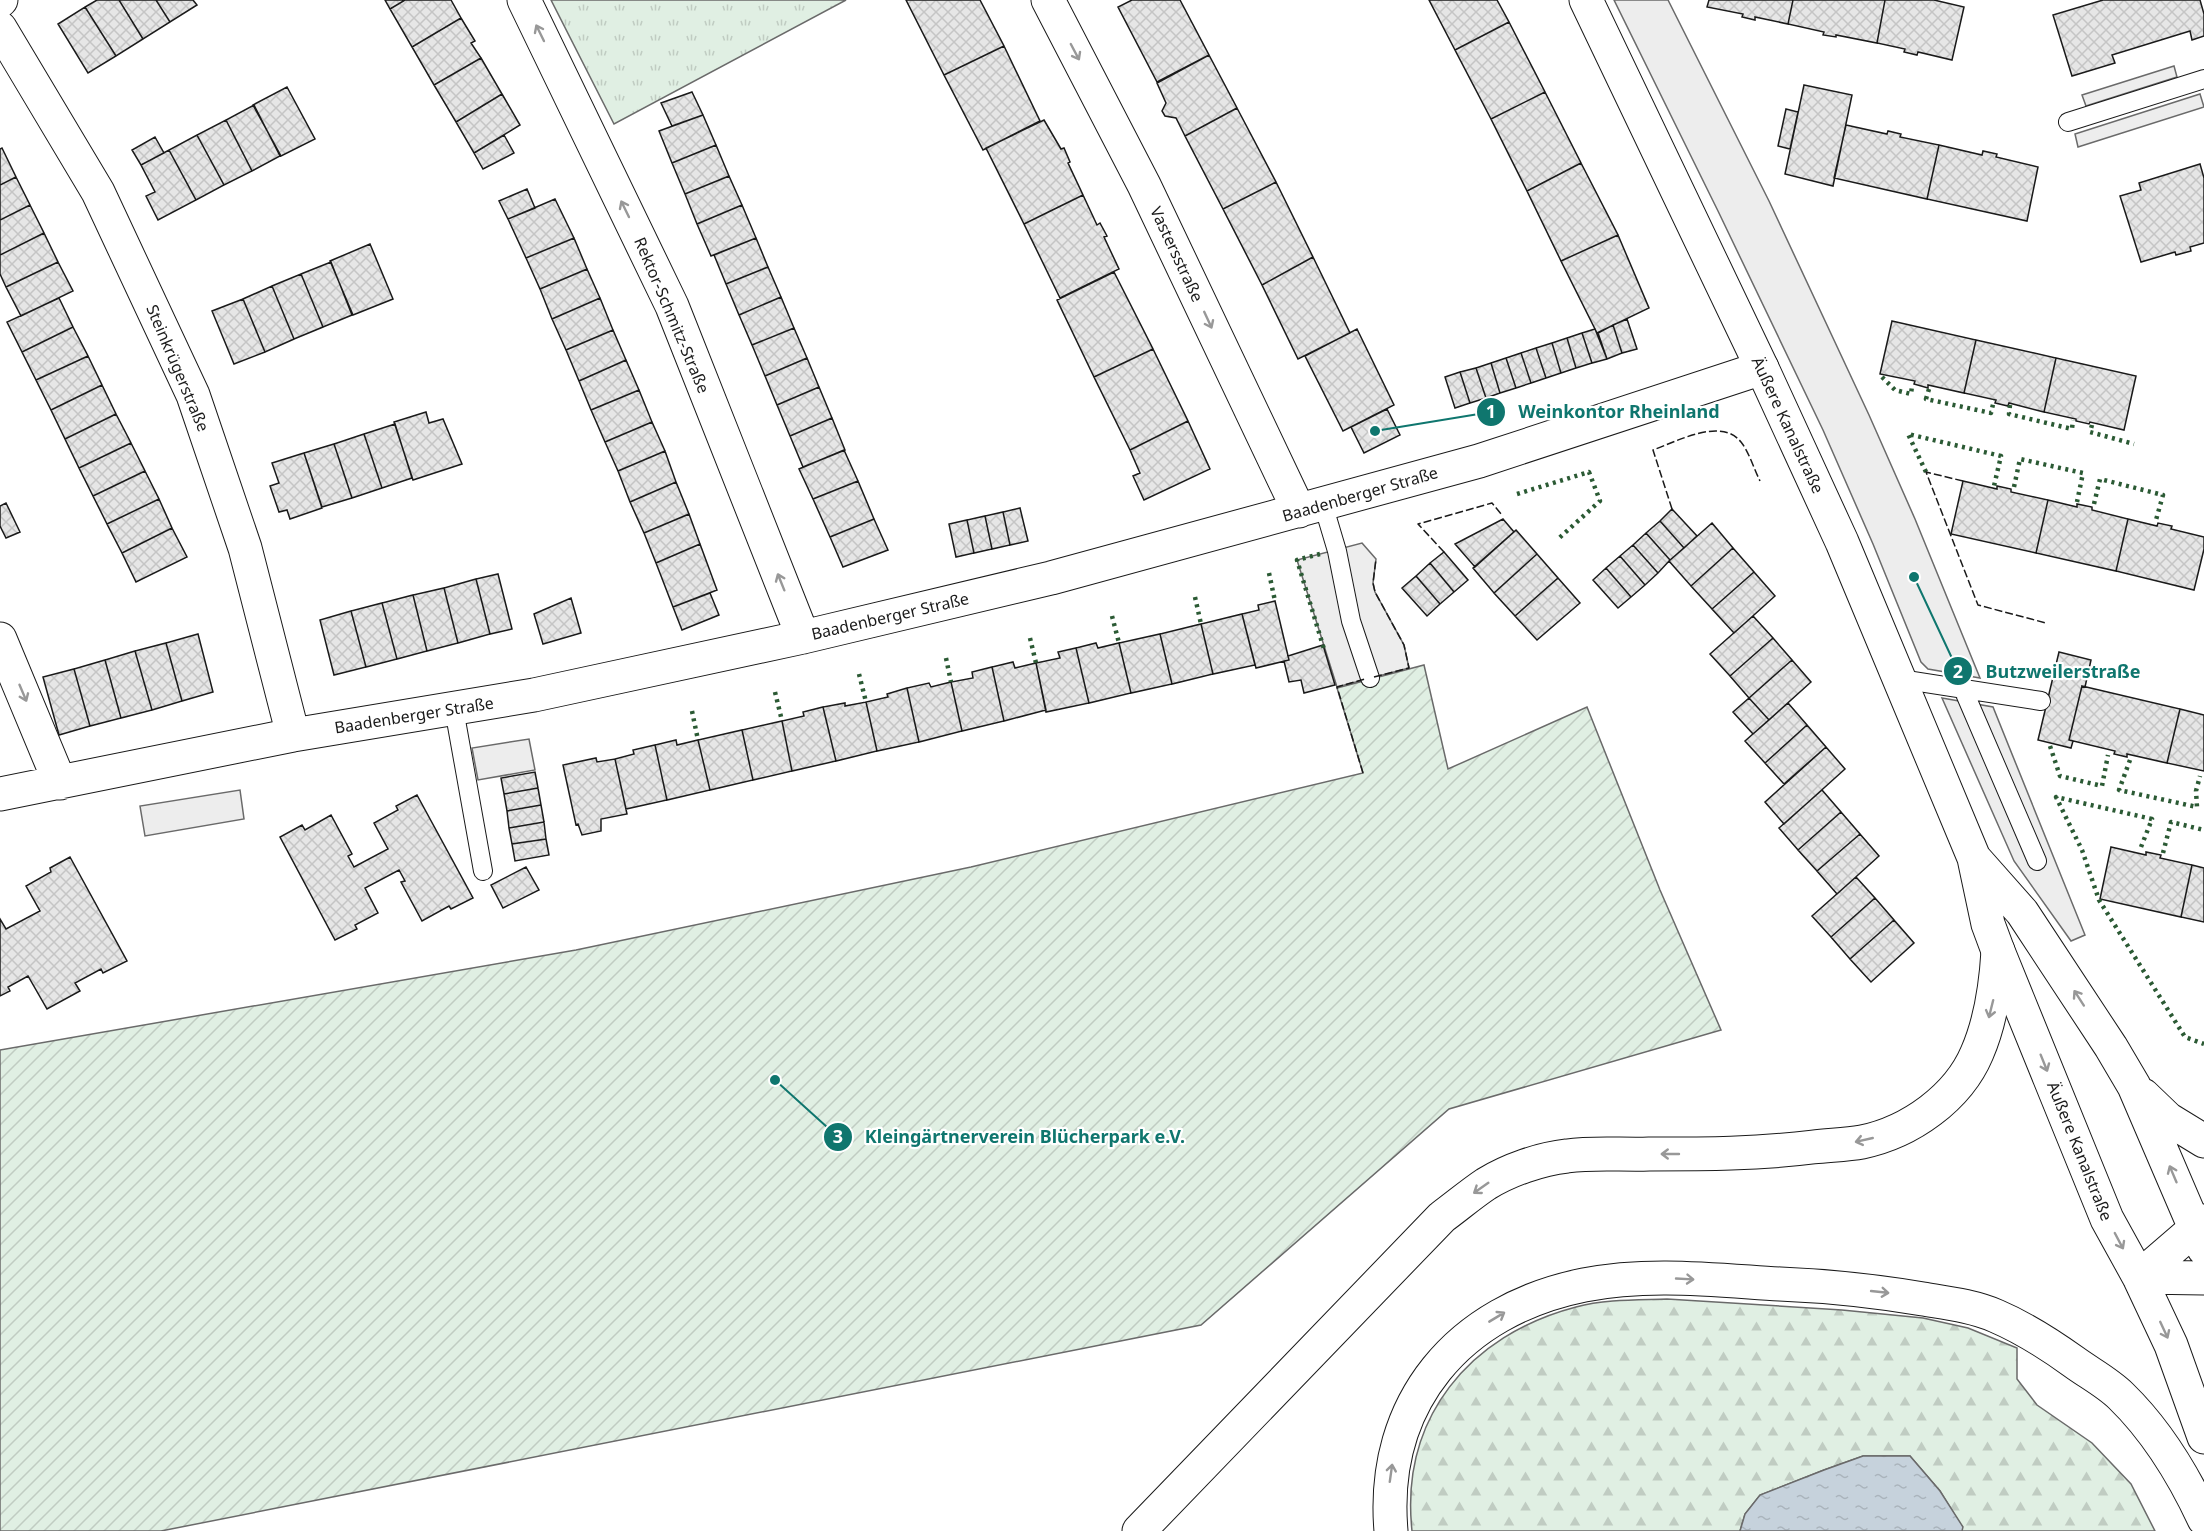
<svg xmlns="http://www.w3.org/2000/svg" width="2204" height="1531" font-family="'Noto Sans',sans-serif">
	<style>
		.forest { fill: url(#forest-firs); stroke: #6a6a6a; stroke-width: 1.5 }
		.park { fill: url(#park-tufts); stroke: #6a6a6a; stroke-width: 1.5 }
		.garden { fill: url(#garden-furrows); stroke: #6a6a6a; stroke-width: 1.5 }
		.parking { fill: #ededed; stroke: #6a6a6a; stroke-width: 1.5 }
		.water { fill: url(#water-ripples); stroke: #6a6a6a; stroke-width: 1.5 }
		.building { fill: url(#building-cross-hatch); stroke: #1a1a1a; stroke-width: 1.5 }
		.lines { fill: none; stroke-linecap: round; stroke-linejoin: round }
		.service-casing { stroke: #1a1a1a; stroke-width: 20 }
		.minor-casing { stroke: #1a1a1a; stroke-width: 35 }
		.secondary-casing { stroke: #1a1a1a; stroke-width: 35 }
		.motorway-casing { stroke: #1a1a1a; stroke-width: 35 }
		.service { stroke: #fff; stroke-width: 18 }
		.minor { stroke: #fff; stroke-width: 33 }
		.secondary { stroke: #fff; stroke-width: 33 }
		.motorway { stroke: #fff; stroke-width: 33 }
		.hedge { stroke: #2b5a34; stroke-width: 4.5; stroke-dasharray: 3 4.5; stroke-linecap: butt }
		.fence { stroke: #1a1a1a; stroke-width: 1.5; stroke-dasharray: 8 3; stroke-linecap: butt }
		.oneway { stroke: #989898 }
		.labels { text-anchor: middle; stroke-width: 4.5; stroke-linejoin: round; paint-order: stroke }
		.street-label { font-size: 16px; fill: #1a1a1a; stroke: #fff }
		.leader { fill: none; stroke: #0f766e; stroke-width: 2 }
		.callout-dot { fill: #0f766e; stroke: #fff; stroke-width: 2 }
		.mark-label { font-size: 18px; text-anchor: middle; font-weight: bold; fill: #fff }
		.callout-label { font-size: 18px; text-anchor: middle; font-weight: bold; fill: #0f766e; stroke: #fff; stroke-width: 4.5; stroke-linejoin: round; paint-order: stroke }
	</style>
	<defs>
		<pattern id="forest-firs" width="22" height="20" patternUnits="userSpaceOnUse" patternTransform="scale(1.5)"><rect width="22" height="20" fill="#e0efe3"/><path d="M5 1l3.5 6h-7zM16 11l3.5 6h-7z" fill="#c0ccc2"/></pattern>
		<pattern id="park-tufts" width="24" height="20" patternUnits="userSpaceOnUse" patternTransform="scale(1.5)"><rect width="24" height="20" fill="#e0efe3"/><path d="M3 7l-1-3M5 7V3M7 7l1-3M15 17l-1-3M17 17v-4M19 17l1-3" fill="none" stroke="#c0ccc2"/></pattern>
		<pattern id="garden-furrows" width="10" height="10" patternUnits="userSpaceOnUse" patternTransform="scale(1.5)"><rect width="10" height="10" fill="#e0efe3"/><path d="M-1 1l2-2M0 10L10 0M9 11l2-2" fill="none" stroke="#c0ccc2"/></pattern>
		<pattern id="water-ripples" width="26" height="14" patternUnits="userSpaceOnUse" patternTransform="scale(1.5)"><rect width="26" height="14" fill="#c6d2dc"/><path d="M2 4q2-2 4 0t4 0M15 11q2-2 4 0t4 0" fill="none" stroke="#aab4bc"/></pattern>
		<pattern id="building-cross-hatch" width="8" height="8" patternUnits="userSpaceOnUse" patternTransform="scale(1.5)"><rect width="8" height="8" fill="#e6e6e6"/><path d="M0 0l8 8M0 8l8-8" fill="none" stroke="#c5c5c5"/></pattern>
	</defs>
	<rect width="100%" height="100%" fill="#fff"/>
	<!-- forest -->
	<path class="forest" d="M1667 1299 1842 1310 1923 1318 1968 1328 2017 1348V1379L2037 1405 2092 1443 2131 1484 2155 1531H1962V1527L1940 1491 1910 1456H1863L1824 1470 1760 1495 1745 1514 1740 1531H1412C1400 1418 1469 1335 1576 1307 1605 1299 1637 1300 1667 1299Z"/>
	<!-- park -->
	<path class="park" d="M551 0H846L614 124Z"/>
	<!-- garden -->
	<path class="garden" d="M1424 665 1448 769 1587 707 1660 890 1721 1030 1449 1109 1201 1325 161 1531H0V1050L576 950 971 867 1363 773 1337 688Z"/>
	<!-- parking -->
	<path class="parking" d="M1614 0H1668L1769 201 1869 415 1915 519 1980 678 1928 669 1921 662 1873 544 1823 430 1718 211Z
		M2174 66 2177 77 2086 106 2082 95Z
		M2200 94 2204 107 2078 147 2075 134Z
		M1362 543 1376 559 1373 583 1375 592 1404 645 1409 668 1337 687 1297 560Z
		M1942 698 1993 707 2085 935 2071 941 2014 861Z
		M529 739 535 770 478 780 472 748Z
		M240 790 244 819 145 836 140 806Z"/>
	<!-- water -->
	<path class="water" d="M1863 1456H1910L1940 1491 1963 1527 1962 1531H1740L1745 1514 1760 1495 1824 1470Z"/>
	<!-- building -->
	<path class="building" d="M97 0H119L143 39 116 56 85 7Z
		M119 0H156L170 22 143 39Z
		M156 0H193L197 5 170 22Z
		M385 0H405L390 9Z
		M405 0H451L461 18 412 47 390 9Z
		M906 0H980L1004 46 944 75Z
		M1132 0H1180L1209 55 1157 82 1118 7Z
		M1429 0H1497L1509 22 1455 50Z
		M1709 0H1793L1788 24 1755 17V20L1742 17 1743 14 1707 7Z
		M1793 0H1885L1877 43 1836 35V37L1823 35 1824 32 1788 24Z
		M1885 0H1934L1964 7 1952 60 1918 52 1917 55 1904 52 1905 49 1877 43Z
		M2103 0H2200L2204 14V36L2192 40 2190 31 2112 55 2115 63 2072 76 2053 15Z
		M85 7 116 56 88 73 58 24Z
		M461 18 475 41 471 43 481 58 434 85 412 47Z
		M1509 22 1545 92 1491 119 1455 50Z
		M1004 46 1040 121 983 150 944 75Z
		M1209 55 1237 108 1185 136 1176 118 1165 116 1162 111 1166 103 1157 83Z
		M481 58 502 94 456 122 434 85Z
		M1804 85 1852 95 1833 186 1785 174Z
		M287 87 315 139 281 156 253 105Z
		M692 92 703 115 672 126 661 103Z
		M1545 92 1581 163 1527 191 1491 119Z
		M502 94 520 125 474 153 456 122Z
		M254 105 280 156 252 171 226 120Z
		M1237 108 1276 182 1223 209 1185 136Z
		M1786 109 1798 112 1790 149 1778 146Z
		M703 115 716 145 672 163 659 131Z
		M226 120 252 171 224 185 197 135Z
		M1044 120 1061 149 1064 148 1070 162 1068 163 1083 195 1024 224 986 148Z
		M1846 125 1887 134 1888 131 1901 134 1900 137 1939 145 1927 199 1834 178Z
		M197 135 224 185 196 200 169 150Z
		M504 135 514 153 483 169 474 153Z
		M155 137 164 153 141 165 132 150Z
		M716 145 729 176 685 194 672 163Z
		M1939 145 1982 155 1983 151 1997 154 1996 157 2038 167 2027 221 1927 199Z
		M2 148 16 177 0 185V149Z
		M169 150 196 200 158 220 146 196 155 192 141 165Z
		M1581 163 1618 235 1561 261 1527 191Z
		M2200 164 2204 178V243L2190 247 2191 251 2176 255 2175 252 2141 262 2120 196 2141 190 2139 183Z
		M729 176 742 205 697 224 685 194Z
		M16 177 30 205 0 220V185Z
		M1276 182 1313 257 1262 285 1223 209Z
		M527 189 535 208 508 219 499 201Z
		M1083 195 1097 225 1100 223 1107 236 1104 237 1119 269 1060 298 1024 224Z
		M555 199 574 238 526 258 508 219Z
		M30 205 44 233 0 255V220Z
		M742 205 756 238 711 256 697 224Z
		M44 233 58 262 6 287 0 274V255Z
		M1618 235 1649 308 1597 333 1561 261Z
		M574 238 587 269 540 289 526 258Z
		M756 238 768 267 726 284 714 255Z
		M370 244 393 299 353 315 330 261Z
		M1313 257 1350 333 1298 359 1262 285Z
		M58 262 73 291 21 316 6 287Z
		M331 262 352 315 323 327 301 274Z
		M768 267 781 297 739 315 726 284Z
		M587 269 600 298 552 319 540 289Z
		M1114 272 1153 349 1094 377 1057 300Z
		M301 274 323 327 294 339 272 286Z
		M272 286 294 339 265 352 243 299Z
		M781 297 794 328 752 345 739 315Z
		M59 298 73 327 22 352 7 322Z
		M600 298 613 330 566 350 552 319Z
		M243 299 265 352 234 364 212 311Z
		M1627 319 1637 349 1622 353 1613 325Z
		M1892 321 1976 340 1964 393 1928 385V388L1914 384 1915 381 1880 374Z
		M1613 325 1622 353 1607 359 1598 333Z
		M73 327 88 356 36 380 22 352Z
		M794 328 807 358 765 376 752 345Z
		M1357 329 1394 405 1343 431 1305 356Z
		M1595 329 1607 359 1592 363 1582 333Z
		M613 330 626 360 579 381 566 350Z
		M1582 333 1592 363 1576 368 1567 338Z
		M1567 338 1576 368 1561 373 1552 343Z
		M1976 340 2056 358 2044 412 2009 403 2008 406 1995 403 1996 400 1964 393Z
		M1552 343 1561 373 1546 378 1536 348Z
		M1536 348 1546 378 1531 383 1521 353Z
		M1153 349 1188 421 1130 450 1094 377Z
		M1521 353 1531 383 1516 388 1506 358Z
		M88 356 102 385 51 410 36 380Z
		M807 358 819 387 777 405 765 376Z
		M1506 358 1516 388 1500 393 1491 363Z
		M2056 358 2136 376 2124 430 2090 422 2089 424 2076 421V419L2044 412Z
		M626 360 639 390 591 410 579 381Z
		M1491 363 1500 393 1486 398 1476 368Z
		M1476 368 1486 398 1470 403 1460 372Z
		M1460 372 1470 403 1455 408 1445 377Z
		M102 385 116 414 65 439 51 410Z
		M819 387 832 418 790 436 777 405Z
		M639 390 652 422 605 442 591 410Z
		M1387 409 1400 435 1364 453 1351 427Z
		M426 412 429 423 443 419 462 464 413 480 394 422Z
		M116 414 131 443 79 468 65 439Z
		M832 418 845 450 803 467 790 436Z
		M1188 421 1210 469 1144 500 1133 476 1140 473 1130 450Z
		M652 422 665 451 618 471 605 442Z
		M395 424 412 478 382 488 364 434Z
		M364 434 382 488 352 498 334 444Z
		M131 443 145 471 93 496 79 468Z
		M334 444 352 498 322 507 304 453Z
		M844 450 858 481 813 499 799 469Z
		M665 451 676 482 630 502 618 471Z
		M304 453 322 508 290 519 287 510 279 512 270 486 279 483 272 463Z
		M145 471 159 499 107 524 93 496Z
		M858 481 874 519 830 537 813 499Z
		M1963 481 1997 489V486L2011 489V492L2048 500 2036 553 1951 534Z
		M676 482 689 514 644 533 630 502Z
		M159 499 172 528 122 553 107 524Z
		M2048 500 2077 507V504L2092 507V510L2128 519 2116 571 2036 553Z
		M6 503 20 532 6 538 0 526V506Z
		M1020 508 1028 541 1010 545 1003 512Z
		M1672 509 1697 536 1684 548 1660 521Z
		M1003 512 1010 545 992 549 985 516Z
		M689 514 700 544 656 563 644 533Z
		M985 516 992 549 974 553 967 520Z
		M874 519 888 550 843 567 830 537Z
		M1503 519 1514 532 1475 567 1455 544Z
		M2128 519 2157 526 2158 523 2172 526 2171 529 2204 537V549L2194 590 2116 571Z
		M967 520 974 553 956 557 949 524Z
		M1660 521 1684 548 1670 560 1646 533Z
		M1712 523 1733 548 1691 586 1669 561Z
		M172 528 187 557 136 582 122 553Z
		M1516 530 1537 554 1494 593 1473 568Z
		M1646 533 1670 560 1658 573 1633 545Z
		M700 544 717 590 673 607 656 563Z
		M1633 545 1658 573 1645 585 1620 556Z
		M1733 548 1754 572 1712 609 1691 586Z
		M1444 552 1468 580 1454 592 1430 563Z
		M1537 554 1558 578 1515 616 1494 593Z
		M1620 556 1645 585 1631 597 1606 568Z
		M1430 563 1454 592 1440 604 1416 576Z
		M1606 568 1631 597 1618 608 1593 580Z
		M1754 572 1775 596 1734 633 1712 609Z
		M498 574 512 629 490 634 476 579Z
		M1416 576 1440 604 1427 616 1402 588Z
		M1558 578 1580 603 1537 640 1515 616Z
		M476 579 490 634 458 643 444 588Z
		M444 588 458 643 427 651 413 595Z
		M710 593 719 615 682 630 673 607Z
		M413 595 427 651 397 659 382 603Z
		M571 598 581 633 543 644 534 614Z
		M1275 601 1289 660 1256 668 1242 614 1259 610 1258 605Z
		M382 603 397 659 366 667 351 611Z
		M351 611 366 667 334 675 320 620Z
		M1242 614 1255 665 1213 674 1201 624Z
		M1753 616 1773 638 1730 676 1710 654Z
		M1201 624 1213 674 1172 684 1160 634Z
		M198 634 213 692 182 701 166 643Z
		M1160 634 1172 684 1131 693 1119 643Z
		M1773 638 1792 660 1749 698 1730 676Z
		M166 643 182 701 152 710 135 651Z
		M1096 643 1098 648 1119 643 1131 693 1089 703 1076 648Z
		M1323 645 1335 685 1304 693 1301 680 1289 682 1284 661 1289 660 1288 656Z
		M1076 648 1089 703 1046 712 1036 663 1060 658 1058 652Z
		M135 651 152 710 121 718 105 660Z
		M2059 652 2091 660 2085 687 2082 686 2069 740 2073 741 2071 748 2038 740Z
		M105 660 121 718 90 726 74 669Z
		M1792 660 1811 682 1769 720 1749 698Z
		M1013 662 1015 668 1036 663 1046 710 1004 721 992 667Z
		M992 667 1004 721 962 731 951 682 973 678 972 672Z
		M74 669 90 726 59 735 43 677Z
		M951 682 962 731 919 742 907 688 929 683 931 687Z
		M2082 686 2180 709 2167 763 2127 754V757L2114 754 2115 751 2069 740Z
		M907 688 919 742 877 751 866 702 888 697 887 694Z
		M1749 698 1769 720 1753 734 1733 712Z
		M866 702 877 751 836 761 823 707 845 703V706Z
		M1788 703 1807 725 1765 763 1745 741Z
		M823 707 836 761 792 771 782 721 804 716 803 712Z
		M2180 709 2204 715V771L2167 763Z
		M782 721 792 771 753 780 742 730Z
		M1807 725 1826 747 1784 784 1765 763Z
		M742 730 753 780 710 790 698 740Z
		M676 740 677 745 698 740 710 790 667 800 655 745Z
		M655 745 667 800 626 809 615 759 634 754 633 750Z
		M1826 747 1845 769 1784 824 1765 802Z
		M596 758 597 762 615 759 627 814 601 819V831L582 835 578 824 576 825 563 765Z
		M535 772 538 788 504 794 501 778Z
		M538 788 541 805 507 811 504 794Z
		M1822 790 1841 812 1798 850 1779 828Z
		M417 795 473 898 451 909 449 906 422 921 401 882 405 881 399 870 365 888 378 913 355 925 357 929 335 940 280 837 302 825 305 830 331 815 352 854 348 856 354 867 388 849 374 823 398 810 396 806Z
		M541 805 544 822 509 828 507 811Z
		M1841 812 1860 834 1817 871 1798 850Z
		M544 822 546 839 512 844 509 828Z
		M1860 834 1879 856 1837 894 1817 871Z
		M546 839 549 855 515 861 512 844Z
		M2111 847 2146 855V852L2161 855 2160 858 2192 865 2181 917 2100 899Z
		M70 857 127 961 103 973 101 969 75 983 80 991 47 1009 28 976 8 987 10 991 0 996V919L6 929 40 911 26 886 51 872 50 868Z
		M2192 865 2204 868V922L2181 917Z
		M526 867 539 890 503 908 491 885Z
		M1856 877 1875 898 1831 937 1812 916Z
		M1875 898 1894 920 1850 959 1831 937Z
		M1894 920 1914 943 1871 982 1850 959Z"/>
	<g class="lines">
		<!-- service casing -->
		<g class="service-casing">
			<path id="service" d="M2068 122 2204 79
				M1323 504 1337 551 1351 621 1370 678
				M1900 679 2041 701
				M1963 689 2037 861
				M454 709 483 871"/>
		</g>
		<!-- minor casing -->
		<g class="minor-casing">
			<path id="minor" d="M524 0 672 306 803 637
				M1048 0 1144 185 1299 511
				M0 1 1 0
				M0 28 98 192 193 395 245 548 293 735
				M0 639 60 783
				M0 794 293 735 534 695 803 637 1051 578 1479 461 1762 368"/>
		</g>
		<!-- secondary casing -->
		<g class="secondary-casing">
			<path id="secondary" d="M1586 0 1762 368 1842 542 1974 858 1988 924 1998 951 2107 1219 2139 1277 2171 1345 2204 1437
				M1975 859 2022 912 2111 1047 2134 1086 2204 1249
				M2143 1095 2168 1119 2204 1141
				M2139 1277 2204 1221
				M2139 1277 2204 1278"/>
		</g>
		<!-- motorway casing -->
		<g class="motorway-casing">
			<path id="motorway" d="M1139 1531 1442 1217C1457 1206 1471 1194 1486 1184 1509 1170 1540 1159 1567 1156 1594 1152 1622 1155 1649 1154 1704 1154 1758 1154 1813 1147 1829 1145 1846 1145 1862 1142 1910 1132 1958 1098 1977 1053 1991 1021 1996 985 1998 951
				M1391 1531C1380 1402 1459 1310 1584 1285 1648 1272 1715 1280 1780 1284 1828 1286 1876 1291 1923 1299 1947 1303 1973 1306 1996 1316 2024 1328 2049 1344 2074 1362 2089 1373 2108 1383 2121 1396 2157 1431 2183 1474 2204 1519"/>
		</g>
		<!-- service -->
		<use href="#service" class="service"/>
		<!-- minor -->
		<use href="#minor" class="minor"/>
		<!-- secondary -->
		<use href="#secondary" class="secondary"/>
		<!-- motorway -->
		<use href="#motorway" class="motorway"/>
		<!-- hedge -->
		<path class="hedge" d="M1882 377 1895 390 1911 394 1912 386
			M1929 389 1926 399 1991 413 1994 400
			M2010 405 2009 414 2072 429 2073 420
			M2092 425 2090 432 2134 444
			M1926 472 1908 434 2001 456 1994 486
			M2014 487 2020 459 2083 473 2077 502
			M1517 494 1589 472 1600 501 1557 540
			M2094 504 2100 479 2163 495 2156 520
			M1320 554 1297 560 1324 649
			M1269 573 1275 601
			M1195 597 1201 624
			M1112 616 1119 643
			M1030 638 1036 663
			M946 658 951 682
			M859 674 866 702
			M775 692 782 721
			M692 711 698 740
			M2050 746 2060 776 2102 786 2108 755
			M2130 760 2119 790 2197 807 2196 791 2200 776
			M2141 847 2152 819 2056 797 2082 850 2099 900 2185 1037 2204 1044
			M2163 853 2171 822 2204 830"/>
		<!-- fence -->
		<path class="fence" d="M1963 481 1926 472 1978 605 2046 623
			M1672 509 1653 450C1678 441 1721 417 1741 442 1749 452 1754 469 1760 481
			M1444 552 1418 524 1492 503 1502 515
			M1374 677 1409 668 1404 645 1375 592 1373 583 1376 559
			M1363 773 1337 687 1365 679"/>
	</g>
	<!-- one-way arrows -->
	<defs><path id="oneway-shaft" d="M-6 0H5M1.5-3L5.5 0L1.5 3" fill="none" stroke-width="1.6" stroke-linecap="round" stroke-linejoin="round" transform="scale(1.5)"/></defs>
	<g class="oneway">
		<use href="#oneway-shaft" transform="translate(540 33) rotate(-116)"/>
		<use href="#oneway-shaft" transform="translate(1075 52) rotate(62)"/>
		<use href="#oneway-shaft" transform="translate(625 209) rotate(-116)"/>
		<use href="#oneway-shaft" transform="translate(1208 320) rotate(65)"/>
		<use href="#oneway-shaft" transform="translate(781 582) rotate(-112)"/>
		<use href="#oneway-shaft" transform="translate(23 693) rotate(67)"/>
		<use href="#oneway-shaft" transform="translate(2079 998) rotate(-123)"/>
		<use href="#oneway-shaft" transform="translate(1991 1009) rotate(104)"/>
		<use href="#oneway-shaft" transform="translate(2044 1063) rotate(68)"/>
		<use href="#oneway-shaft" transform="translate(1864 1140) rotate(167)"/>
		<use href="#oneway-shaft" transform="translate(1670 1154) rotate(180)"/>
		<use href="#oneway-shaft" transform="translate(2173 1174) rotate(-113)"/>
		<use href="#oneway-shaft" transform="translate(1481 1188) rotate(145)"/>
		<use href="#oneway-shaft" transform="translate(2119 1241) rotate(62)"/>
		<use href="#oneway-shaft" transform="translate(1685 1279) rotate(3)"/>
		<use href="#oneway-shaft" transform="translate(1880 1292) rotate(6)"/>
		<use href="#oneway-shaft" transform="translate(1497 1317) rotate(-31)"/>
		<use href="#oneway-shaft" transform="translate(2164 1330) rotate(65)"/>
		<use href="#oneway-shaft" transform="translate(1391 1473) rotate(-82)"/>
	</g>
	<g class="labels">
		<!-- street labels -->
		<g class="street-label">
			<text transform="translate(1177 254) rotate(65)" y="6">Vastersstraße</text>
			<text transform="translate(672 315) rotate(67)" y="6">Rektor-Schmitz-Straße</text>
			<text transform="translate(178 368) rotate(67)" y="6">Steinkrügerstraße</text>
			<text transform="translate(1788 425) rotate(65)" y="6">Äußere Kanalstraße</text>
			<text transform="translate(1360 494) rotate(-16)" y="6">Baadenberger Straße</text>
			<text transform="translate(890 616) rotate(-13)" y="6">Baadenberger Straße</text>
			<text transform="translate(414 715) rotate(-9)" y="6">Baadenberger Straße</text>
			<text transform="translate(2080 1151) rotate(68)" y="6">Äußere Kanalstraße</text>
		</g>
	</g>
	<!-- callouts -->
	<path class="leader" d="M1375 431L1491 412M1914 577L1958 671M775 1080L838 1137"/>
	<g class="callout-dot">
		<circle cx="1375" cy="431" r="6"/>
		<circle cx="1914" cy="577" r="6"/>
		<circle cx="775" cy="1080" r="6"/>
		<circle cx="1491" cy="412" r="15"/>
		<circle cx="1958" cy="671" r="15"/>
		<circle cx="838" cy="1137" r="15"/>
	</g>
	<g class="mark-label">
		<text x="1491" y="418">1</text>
		<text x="1958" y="678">2</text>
		<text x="838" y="1143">3</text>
	</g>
	<g class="callout-label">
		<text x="1619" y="418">Weinkontor Rheinland</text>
		<text x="2063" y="678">Butzweilerstraße</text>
		<text x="1025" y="1143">Kleingärtnerverein Blücherpark e.V.</text>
	</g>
</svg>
